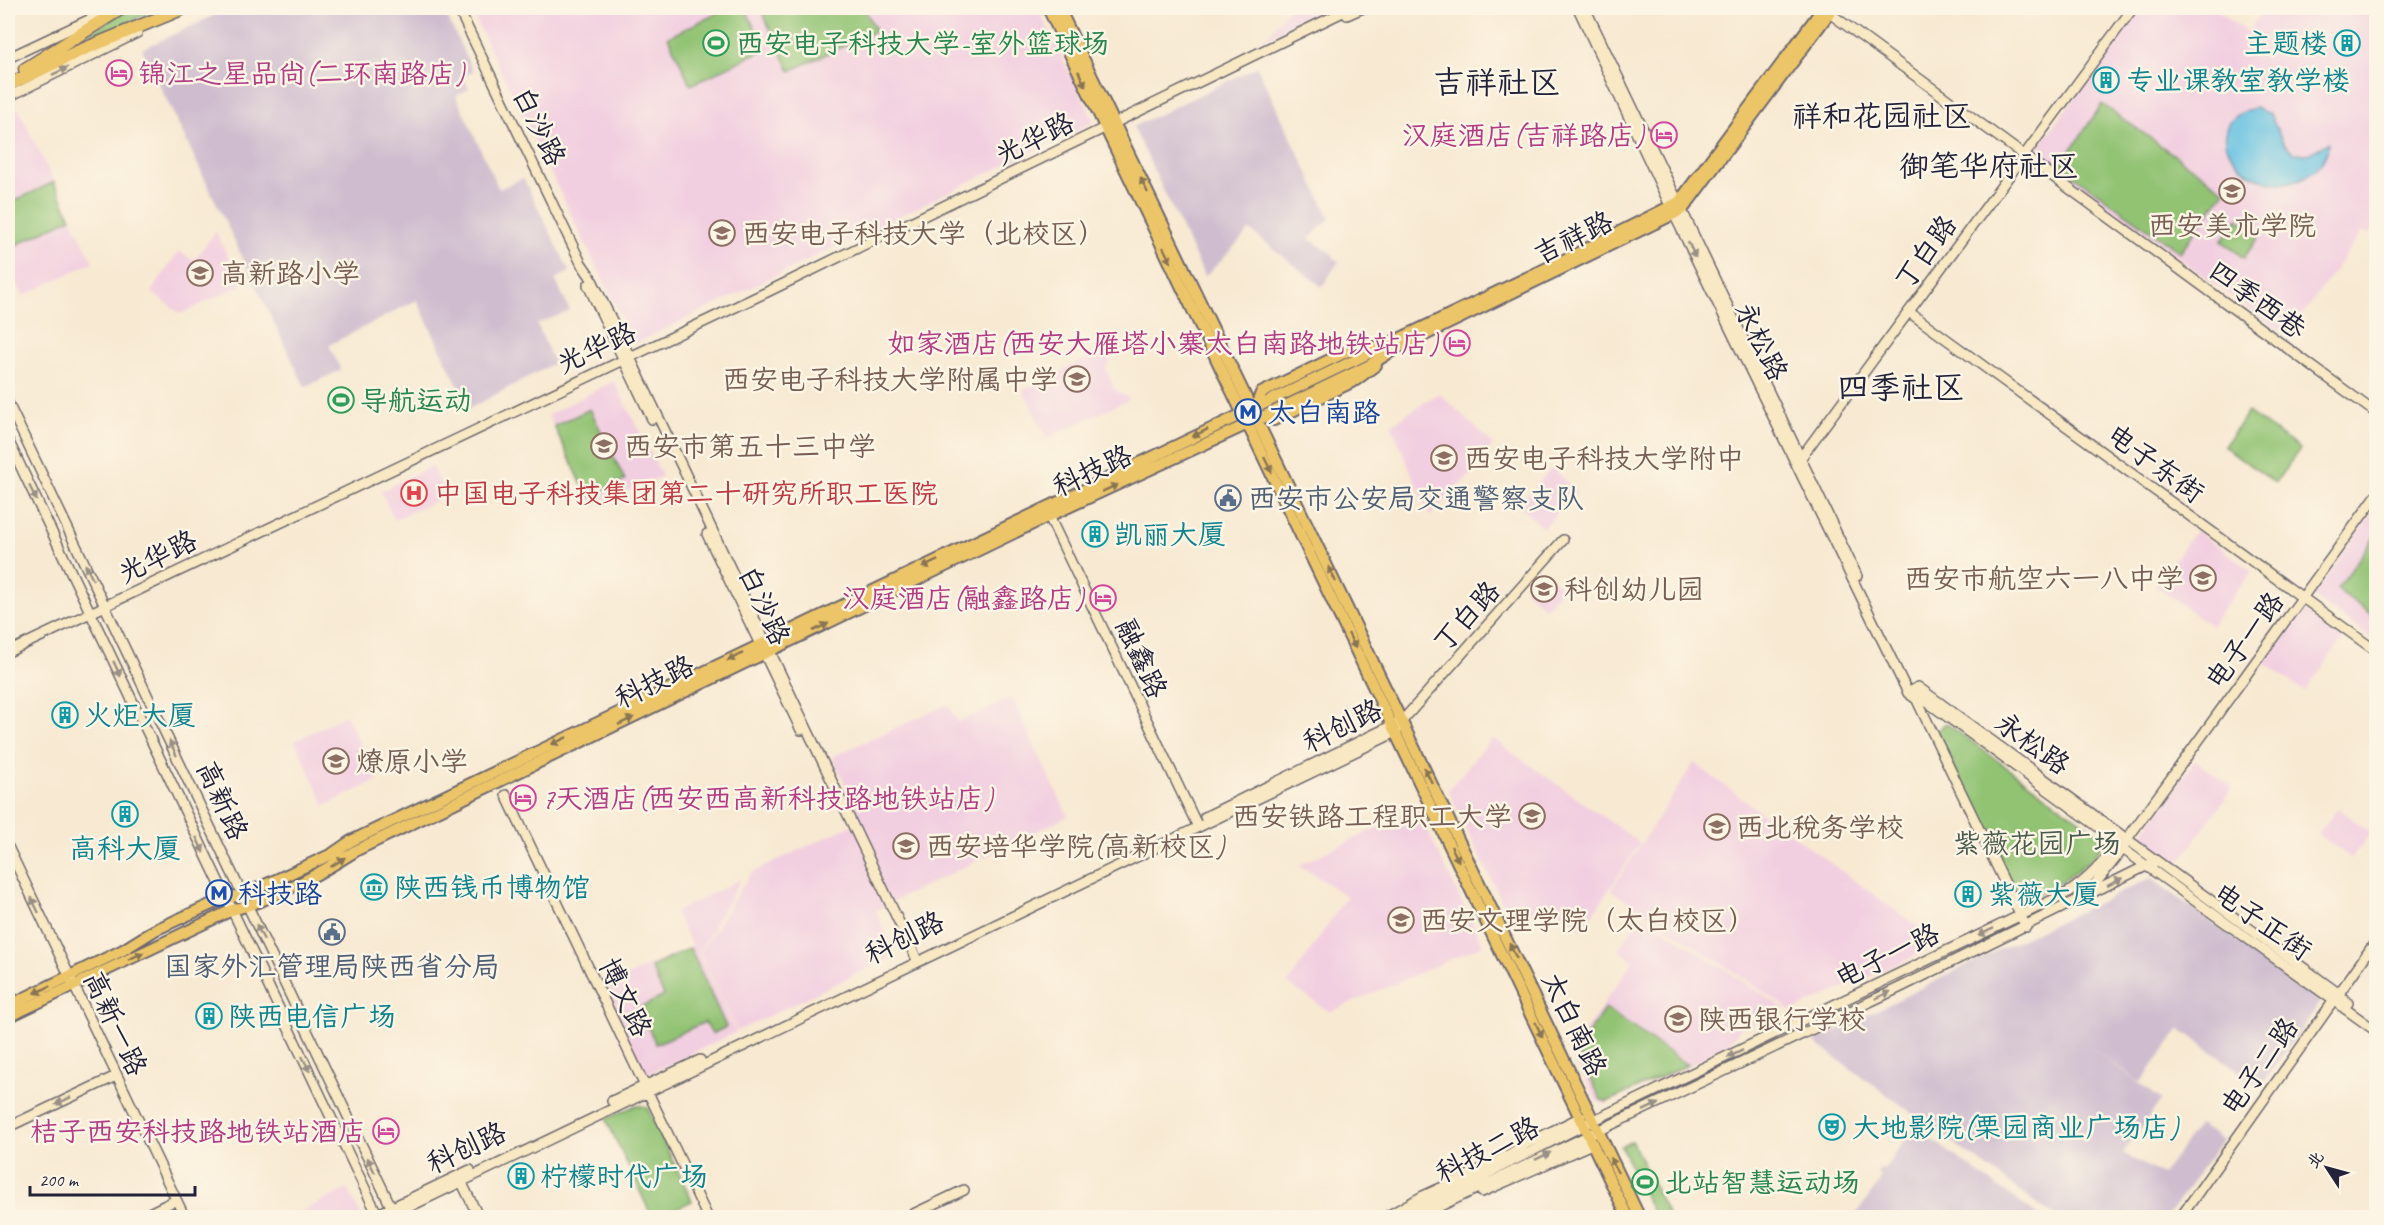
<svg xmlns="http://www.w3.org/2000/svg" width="2384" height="1225" font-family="Caveat,'LXGW WenKai TC',sans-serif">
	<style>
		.built { fill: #f2cfe0 }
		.industrial { fill: #cfbdcf }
		.green { fill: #92c373; stroke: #5a7257; stroke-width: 1.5 }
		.water { fill: #64c1e2; stroke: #43728e; stroke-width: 1.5 }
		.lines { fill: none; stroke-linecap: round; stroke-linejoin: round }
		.secondary-casing { stroke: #6d6870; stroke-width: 12 }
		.primary-casing { stroke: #6d6870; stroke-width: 14 }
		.highway-casing { stroke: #6d6870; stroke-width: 15 }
		.secondary { stroke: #f8e8c3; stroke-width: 9 }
		.primary { stroke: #edc569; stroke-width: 10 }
		.highway { stroke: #edc569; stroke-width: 12 }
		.oneway { fill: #988f86 }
		.oneway2 { fill: #887452 }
		.labels { text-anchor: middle; stroke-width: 5; stroke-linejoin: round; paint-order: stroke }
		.leisure-label { font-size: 28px; fill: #27864d; stroke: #fcf5e5; text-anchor: start }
		.culture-label { font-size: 28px; fill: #0d838f; stroke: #fcf5e5; text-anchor: start }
		.hotel-label { font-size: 28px; fill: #b23c85; stroke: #fcf5e5; text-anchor: end }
		.street-label { font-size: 28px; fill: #22223b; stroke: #fcf5e5 }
		.education-label { font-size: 28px; fill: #785e54; stroke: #fcf5e5; text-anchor: start }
		.transit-label { font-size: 28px; fill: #164399; stroke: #fcf5e5; text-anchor: start }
		.health-label { font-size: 28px; fill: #be3a42; stroke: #fcf5e5; text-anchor: start }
		.service-label { font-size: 28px; fill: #4e5e75; stroke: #fcf5e5; text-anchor: start }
		.park-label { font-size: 28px; fill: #495a4f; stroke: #fcf5e5 }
		.neighbourhood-label { font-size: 30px; fill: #22223b; stroke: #fcf5e5 }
		.quarter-label { font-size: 32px; fill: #22223b; stroke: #fcf5e5 }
	</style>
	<rect width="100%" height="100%" fill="#fcf5e5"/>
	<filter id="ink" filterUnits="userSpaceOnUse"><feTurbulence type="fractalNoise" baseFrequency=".0167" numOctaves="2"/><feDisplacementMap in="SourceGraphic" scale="12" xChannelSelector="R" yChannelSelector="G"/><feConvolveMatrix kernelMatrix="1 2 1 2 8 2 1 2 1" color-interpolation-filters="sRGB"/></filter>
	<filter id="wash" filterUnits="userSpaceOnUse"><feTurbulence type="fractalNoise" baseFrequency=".008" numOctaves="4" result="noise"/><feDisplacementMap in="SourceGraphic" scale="24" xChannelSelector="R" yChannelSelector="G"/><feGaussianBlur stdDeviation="1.35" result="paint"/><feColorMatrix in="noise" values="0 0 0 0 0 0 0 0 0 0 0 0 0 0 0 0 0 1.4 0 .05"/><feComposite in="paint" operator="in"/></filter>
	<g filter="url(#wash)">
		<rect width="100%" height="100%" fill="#f8e9d2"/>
		<!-- built -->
		<path class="built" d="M470 8H1038L1094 122 634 344Z
			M1289 8H1327L1264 40Z
			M2141 8H2213L2247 32 2265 8H2376V234L2371 230 2368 234 2363 231 2287 336 2034 153Z
			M18 108 93 262 23 296 8 267V113Z
			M216 231 241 285 181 314 151 292 179 251 194 261Z
			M1125 339 1106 368 1114 389 1130 399 1047 438 1023 390Z
			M614 381 662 476 592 507 548 415Z
			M1439 393 1493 444 1473 472 1430 516 1391 425Z
			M432 466 446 496 394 520 381 491Z
			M1552 468 1577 491 1543 528 1518 505Z
			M2376 507V642L2313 596Z
			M2196 530 2252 571 2211 626 2155 585Z
			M1543 571 1563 588 1545 608 1525 590Z
			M2303 609 2344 637 2305 692 2264 663Z
			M1012 698 1068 816 876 910 895 955 737 1031 700 952 751 873 862 820 832 757 948 704 958 722Z
			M346 715 378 780 325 806 295 741Z
			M1492 738 1640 843 1583 929 1549 905 1512 923 1448 790Z
			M2195 760 2233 788 2177 865 2140 837Z
			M1694 763 1941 944 1792 1011 1611 890Z
			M2338 808 2371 833 2351 858 2318 834Z
			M1417 809 1483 945 1330 1012 1288 984 1347 896 1299 865Z
			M741 879 699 952 736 1032 646 1075 605 986 692 946 675 912Z
			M1642 915 1785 1009 1740 1028 1724 1050 1604 1104 1596 1101 1572 1050 1633 961 1618 949Z
			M348 1189 362 1217 287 1218Z"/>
		<!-- industrial -->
		<path class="industrial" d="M230 8H443L473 72 463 76 469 89 456 96 499 189 523 178 570 272 555 279 570 311 537 324 554 363 469 409 417 300 329 345 341 370 305 387 142 49Z
			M1257 67 1330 218 1309 239 1334 255 1333 257 1339 261 1322 287 1250 230 1205 277 1133 127Z
			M2151 878 2321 1002 2260 1086 2180 1029 2140 1083 2081 1040 2161 1100 2123 1153 2162 1175 2199 1124 2222 1140 2167 1217H2056L1814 1042 1973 962Z
			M1914 1127 2040 1217H1854L1879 1183 1881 1177 1877 1173 1880 1169 1885 1168Z"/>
		<!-- green -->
		<path class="green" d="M129 8H164L142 16 57 57 56 55Z
			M728 8H745L765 49 691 85 668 37Z
			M760 8H864L876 31 790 71Z
			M2102 104 2225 191 2180 252 2060 166Z
			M54 182 71 218 8 249V204Z
			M2238 219 2260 235 2244 258 2222 241Z
			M590 409 625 480 588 497 554 426Z
			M2248 412 2300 449 2275 483 2224 446Z
			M2376 535V618L2337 589Z
			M1946 723 2100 835 2103 844C2095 862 2033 905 2016 897L1937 731Z
			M690 948 726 1027 712 1034 705 1022 656 1044 639 1008 664 996 651 967Z
			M1605 1008 1687 1065 1607 1102 1601 1100 1577 1050Z
			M636 1105 647 1107 692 1201 658 1217H652L606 1119Z
			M1632 1141 1669 1217H1655L1621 1146Z"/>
		<!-- water -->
		<path class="water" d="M2255 108 2270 114 2283 142 2294 153 2308 154 2328 143C2329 152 2323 162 2317 168 2264 218 2181 127 2255 108Z"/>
	</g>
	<g filter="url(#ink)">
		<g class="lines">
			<!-- secondary casing -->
			<g class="secondary-casing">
				<path id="secondary" d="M458 8 581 263 590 276 624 345 918 962
					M1578 8 1674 214 1908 693 1915 698 1919 696 2119 842 2123 849 2376 1031
					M1585 8 1857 576
					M1824 9 2376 413
					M1347 15 1363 8
					M8 58 114 8
					M8 97 137 33
					M588 285 652 419
					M1909 312 2376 651
					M8 403 394 1213
					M8 440 379 1218
					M1797 463 2133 8
					M1046 510 1198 827
					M707 534 801 730
					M8 652 767 292 1351 8
					M1908 693 1918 687 2338 993 2348 1003
					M1914 694 2026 927
					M506 795 708 1218
					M1205 817 1397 723
					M8 847 185 1218
					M2087 894 2123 849 2127 839 2376 496
					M612 1101 700 1060
					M8 1127 116 1076
					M461 1181 479 1218
					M1482 1192 1592 1144
					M378 1214 470 1170
					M139 1218 176 1200
					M386 1218 1396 732 1402 721 1563 540
					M905 1218 964 1190
					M1384 1218 1423 1196 1491 1165 1526 1144 1581 1117
					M1399 1218 1584 1125 2069 892C2090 878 2104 862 2119 842
					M1415 1218 1901 987 2156 861
					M2180 1218 2376 941"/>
			</g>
			<!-- primary casing -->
			<g class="primary-casing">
				<path id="primary" d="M1048 8 1628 1218
					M1059 8 1640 1218
					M1256 406 1261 393 1348 351 1374 347
					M1263 416 1274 420 1356 380 1376 365
					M8 1006 123 950 155 930 225 898 243 895 332 854 351 841 1570 257 1679 202 1823 8
					M8 1017 232 910C276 899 319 874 357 850L1049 516 1248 424 1370 365 1392 351 1674 214 1683 209 1833 8"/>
			</g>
			<!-- highway casing -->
			<g class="highway-casing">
				<path id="highway" d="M25 69 122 8
					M8 85 77 52 184 8"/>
			</g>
			<!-- secondary -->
			<use href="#secondary" class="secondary"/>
			<!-- primary -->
			<use href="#primary" class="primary"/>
			<!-- highway -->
			<use href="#highway" class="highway"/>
		</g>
		<!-- one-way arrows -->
		<defs><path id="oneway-solid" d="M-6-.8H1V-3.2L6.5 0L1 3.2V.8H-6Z" transform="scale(1.5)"/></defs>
		<g class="oneway">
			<use href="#oneway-solid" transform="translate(60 71) rotate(-26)"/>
			<use href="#oneway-solid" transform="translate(1692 250) rotate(64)"/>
			<use href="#oneway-solid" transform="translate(33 493) rotate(64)"/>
			<use href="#oneway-solid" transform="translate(89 572) rotate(-116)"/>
			<use href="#oneway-solid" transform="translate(117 669) rotate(65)"/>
			<use href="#oneway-solid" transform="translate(173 748) rotate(-115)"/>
			<use href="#oneway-solid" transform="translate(200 845) rotate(65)"/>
			<use href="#oneway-solid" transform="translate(2115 882) rotate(-27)"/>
			<use href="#oneway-solid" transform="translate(35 905) rotate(-116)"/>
			<use href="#oneway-solid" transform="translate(260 932) rotate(-116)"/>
			<use href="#oneway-solid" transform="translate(1986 932) rotate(155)"/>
			<use href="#oneway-solid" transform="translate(1883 995) rotate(-25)"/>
			<use href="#oneway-solid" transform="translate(1735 1054) rotate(154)"/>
			<use href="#oneway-solid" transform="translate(306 1064) rotate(64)"/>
			<use href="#oneway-solid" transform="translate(63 1101) rotate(154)"/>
			<use href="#oneway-solid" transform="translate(1651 1107) rotate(-26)"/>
			<use href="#oneway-solid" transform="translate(1543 1156) rotate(-26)"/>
			<use href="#oneway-solid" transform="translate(371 1165) rotate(-116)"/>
		</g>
		<g class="oneway2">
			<use href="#oneway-solid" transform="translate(1082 79) rotate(65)"/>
			<use href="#oneway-solid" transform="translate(1144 185) rotate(-116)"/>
			<use href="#oneway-solid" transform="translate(1167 255) rotate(64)"/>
			<use href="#oneway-solid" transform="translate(1200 433) rotate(154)"/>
			<use href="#oneway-solid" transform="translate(1268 465) rotate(64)"/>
			<use href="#oneway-solid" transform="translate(1110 488) rotate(-25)"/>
			<use href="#oneway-solid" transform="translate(930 564) rotate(155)"/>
			<use href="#oneway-solid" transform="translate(1332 574) rotate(-116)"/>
			<use href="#oneway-solid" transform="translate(821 627) rotate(-26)"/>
			<use href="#oneway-solid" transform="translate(1352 641) rotate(64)"/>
			<use href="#oneway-solid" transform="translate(735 657) rotate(154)"/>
			<use href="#oneway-solid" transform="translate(626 721) rotate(-26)"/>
			<use href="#oneway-solid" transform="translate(559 741) rotate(155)"/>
			<use href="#oneway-solid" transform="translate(1428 775) rotate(-116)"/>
			<use href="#oneway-solid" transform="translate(1455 854) rotate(64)"/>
			<use href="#oneway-solid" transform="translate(338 862) rotate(-33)"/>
			<use href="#oneway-solid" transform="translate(1513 951) rotate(-116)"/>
			<use href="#oneway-solid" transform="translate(136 956) rotate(-25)"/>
			<use href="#oneway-solid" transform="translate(42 990) rotate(155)"/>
			<use href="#oneway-solid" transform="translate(1539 1030) rotate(65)"/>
			<use href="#oneway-solid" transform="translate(1614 1165) rotate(-116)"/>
		</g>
	</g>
	<!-- icons -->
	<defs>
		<g id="stadium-ring" transform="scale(1.35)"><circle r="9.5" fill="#fcf5e5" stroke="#2e9e5b" stroke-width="1.5"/><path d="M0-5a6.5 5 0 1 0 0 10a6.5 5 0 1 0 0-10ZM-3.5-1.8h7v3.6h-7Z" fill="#2e9e5b"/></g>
		<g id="building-ring" transform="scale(1.35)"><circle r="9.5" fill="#fcf5e5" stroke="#0f9aa8" stroke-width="1.5"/><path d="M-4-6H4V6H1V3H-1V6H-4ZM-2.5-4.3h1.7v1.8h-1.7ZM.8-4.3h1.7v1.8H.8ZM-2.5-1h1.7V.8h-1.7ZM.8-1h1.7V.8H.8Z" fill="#0f9aa8"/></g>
		<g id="hotel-ring" transform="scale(1.35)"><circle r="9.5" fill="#fcf5e5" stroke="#d1479c" stroke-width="1.5"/><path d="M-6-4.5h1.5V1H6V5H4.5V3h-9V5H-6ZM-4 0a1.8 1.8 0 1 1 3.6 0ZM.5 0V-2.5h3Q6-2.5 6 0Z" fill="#d1479c"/></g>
		<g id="university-ring" transform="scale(1.35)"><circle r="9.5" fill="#fcf5e5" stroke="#8d6e63" stroke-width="1.5"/><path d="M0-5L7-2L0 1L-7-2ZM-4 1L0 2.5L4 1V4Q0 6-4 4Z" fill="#8d6e63"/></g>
		<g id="school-ring" transform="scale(1.35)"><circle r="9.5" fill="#fcf5e5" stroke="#8d6e63" stroke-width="1.5"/><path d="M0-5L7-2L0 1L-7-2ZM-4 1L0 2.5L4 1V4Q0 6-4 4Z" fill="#8d6e63"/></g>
		<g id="metro-ring" transform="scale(1.35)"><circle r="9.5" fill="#fcf5e5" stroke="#1a4fb4" stroke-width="1.5"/><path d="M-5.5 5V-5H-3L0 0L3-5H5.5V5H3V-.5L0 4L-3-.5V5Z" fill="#1a4fb4"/></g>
		<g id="hospital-ring" transform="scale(1.35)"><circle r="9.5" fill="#fcf5e5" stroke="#e0444e" stroke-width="1.5"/><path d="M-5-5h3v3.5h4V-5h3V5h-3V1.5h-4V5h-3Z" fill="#e0444e"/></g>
		<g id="civic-ring" transform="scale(1.35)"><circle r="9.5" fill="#fcf5e5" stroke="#5c6f8a" stroke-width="1.5"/><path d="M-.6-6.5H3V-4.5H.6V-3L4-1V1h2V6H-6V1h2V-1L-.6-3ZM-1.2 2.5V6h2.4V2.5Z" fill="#5c6f8a"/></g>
		<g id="museum-ring" transform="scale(1.35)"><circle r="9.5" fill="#fcf5e5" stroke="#0f9aa8" stroke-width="1.5"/><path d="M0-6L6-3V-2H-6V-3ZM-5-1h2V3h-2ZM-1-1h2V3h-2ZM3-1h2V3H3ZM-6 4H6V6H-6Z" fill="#0f9aa8"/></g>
		<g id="theatre-ring" transform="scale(1.35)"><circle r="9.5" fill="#fcf5e5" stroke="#0f9aa8" stroke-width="1.5"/><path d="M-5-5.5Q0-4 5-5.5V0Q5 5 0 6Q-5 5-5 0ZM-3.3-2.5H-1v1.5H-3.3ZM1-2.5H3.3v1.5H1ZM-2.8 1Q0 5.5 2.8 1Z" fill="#0f9aa8"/></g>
	</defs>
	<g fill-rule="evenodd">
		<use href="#stadium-ring" x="716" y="43"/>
		<use href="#building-ring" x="2347" y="43"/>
		<use href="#hotel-ring" x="119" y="73"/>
		<use href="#building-ring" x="2106" y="80"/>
		<use href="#hotel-ring" x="1664" y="135"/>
		<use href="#university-ring" x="2232" y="191"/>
		<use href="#university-ring" x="722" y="233"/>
		<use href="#school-ring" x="200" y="273"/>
		<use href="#hotel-ring" x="1457" y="343"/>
		<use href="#school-ring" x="1077" y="379"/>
		<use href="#stadium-ring" x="341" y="400"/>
		<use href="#metro-ring" x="1248" y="412"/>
		<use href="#school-ring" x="604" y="446"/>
		<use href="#school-ring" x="1444" y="458"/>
		<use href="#hospital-ring" x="414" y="493"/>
		<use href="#civic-ring" x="1228" y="498"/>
		<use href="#building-ring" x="1095" y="534"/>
		<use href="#school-ring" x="2203" y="578"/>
		<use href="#school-ring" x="1544" y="589"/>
		<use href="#hotel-ring" x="1103" y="598"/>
		<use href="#building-ring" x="65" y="715"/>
		<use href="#school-ring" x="336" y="761"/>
		<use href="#hotel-ring" x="523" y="798"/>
		<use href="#building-ring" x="125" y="814"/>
		<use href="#university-ring" x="1532" y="816"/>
		<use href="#university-ring" x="1717" y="827"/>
		<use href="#university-ring" x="906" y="846"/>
		<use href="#museum-ring" x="374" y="887"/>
		<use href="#metro-ring" x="219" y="893"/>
		<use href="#building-ring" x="1968" y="894"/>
		<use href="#university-ring" x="1401" y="920"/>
		<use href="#civic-ring" x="332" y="932"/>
		<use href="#building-ring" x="209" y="1016"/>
		<use href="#university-ring" x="1678" y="1019"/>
		<use href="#theatre-ring" x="1832" y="1127"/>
		<use href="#hotel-ring" x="386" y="1131"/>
		<use href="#building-ring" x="521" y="1176"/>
		<use href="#stadium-ring" x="1645" y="1182"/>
	</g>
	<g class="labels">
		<!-- leisure labels -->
		<g class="leisure-label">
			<text x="736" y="53">西安电子科技大学-室外篮球场</text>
			<text x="360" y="410">导航运动</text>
			<text x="1664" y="1192">北站智慧运动场</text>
		</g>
		<!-- culture labels -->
		<g class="culture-label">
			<text x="2328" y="53" text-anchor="end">主题楼</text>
			<text x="2126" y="90">专业课教室教学楼</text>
			<text x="1114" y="544">凯丽大厦</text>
			<text x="84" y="725">火炬大厦</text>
			<text x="125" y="858" text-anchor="middle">高科大厦</text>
			<text x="394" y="897">陕西钱币博物馆</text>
			<text x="1988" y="904">紫薇大厦</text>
			<text x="228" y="1026">陕西电信广场</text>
			<text x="1852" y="1137">大地影院(栗园商业广场店)</text>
			<text x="540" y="1186">柠檬时代广场</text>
		</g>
		<!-- hotel labels -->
		<g class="hotel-label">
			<text x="138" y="83" text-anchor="start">锦江之星品尚(二环南路店)</text>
			<text x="1644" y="145">汉庭酒店(吉祥路店)</text>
			<text x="1438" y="353">如家酒店(西安大雁塔小寨太白南路地铁站店)</text>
			<text x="1084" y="608">汉庭酒店(融鑫路店)</text>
			<text x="542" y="808" text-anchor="start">7天酒店(西安西高新科技路地铁站店)</text>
			<text x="366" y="1141">桔子西安科技路地铁站酒店</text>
		</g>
		<!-- street labels -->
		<g class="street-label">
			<text transform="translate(540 126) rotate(64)" y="10">白沙路</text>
			<text transform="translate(1034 138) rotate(-26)" y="10">光华路</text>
			<text transform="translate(1573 237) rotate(-26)" y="10">吉祥路</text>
			<text transform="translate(1925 252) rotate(-54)" y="10">丁白路</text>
			<text transform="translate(2258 299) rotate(36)" y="10">四季西巷</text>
			<text transform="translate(1762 341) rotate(64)" y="10">永松路</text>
			<text transform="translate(596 347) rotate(-25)" y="10">光华路</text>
			<text transform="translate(2156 463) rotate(36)" y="10">电子东街</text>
			<text transform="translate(1092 470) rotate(-25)" y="10">科技路</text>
			<text transform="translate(157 556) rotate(-26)" y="10">光华路</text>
			<text transform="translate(765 605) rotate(65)" y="10">白沙路</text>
			<text transform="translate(1466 616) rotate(-48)" y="10">丁白路</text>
			<text transform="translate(2244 640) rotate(-54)" y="10">电子一路</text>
			<text transform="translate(1142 658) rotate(65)" y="10">融鑫路</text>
			<text transform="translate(654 681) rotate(-26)" y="10">科技路</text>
			<text transform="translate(1342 725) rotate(-26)" y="10">科创路</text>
			<text transform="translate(2033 743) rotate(36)" y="10">永松路</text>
			<text transform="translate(223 800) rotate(65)" y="10">高新路</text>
			<text transform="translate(2263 921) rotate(35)" y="10">电子正街</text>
			<text transform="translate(904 937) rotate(-26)" y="10">科创路</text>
			<text transform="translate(1887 955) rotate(-26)" y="10">电子一路</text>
			<text transform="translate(626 997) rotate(64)" y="10">博文路</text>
			<text transform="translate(116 1023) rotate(65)" y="10">高新一路</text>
			<text transform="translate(1575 1024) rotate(64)" y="10">太白南路</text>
			<text transform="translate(2259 1066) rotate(-55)" y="10">电子二路</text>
			<text transform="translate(466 1147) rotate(-25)" y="10">科创路</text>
			<text transform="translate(1487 1149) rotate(-27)" y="10">科技二路</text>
		</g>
		<!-- education labels -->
		<g class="education-label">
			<text x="2232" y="235" text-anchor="middle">西安美术学院</text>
			<text x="742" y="243">西安电子科技大学（北校区）</text>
			<text x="220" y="283">高新路小学</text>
			<text x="1058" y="389" text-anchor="end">西安电子科技大学附属中学</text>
			<text x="624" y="456">西安市第五十三中学</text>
			<text x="1464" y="468">西安电子科技大学附中</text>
			<text x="2184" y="588" text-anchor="end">西安市航空六一八中学</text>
			<text x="1564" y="599">科创幼儿园</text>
			<text x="356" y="771">燎原小学</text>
			<text x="1512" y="826" text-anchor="end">西安铁路工程职工大学</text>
			<text x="1736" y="837">西北税务学校</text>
			<text x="926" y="856">西安培华学院(高新校区)</text>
			<text x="1420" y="930">西安文理学院（太白校区）</text>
			<text x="1698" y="1029">陕西银行学校</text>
		</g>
		<!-- transit labels -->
		<g class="transit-label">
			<text x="1268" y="422">太白南路</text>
			<text x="238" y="903">科技路</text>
		</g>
		<!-- health labels -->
		<g class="health-label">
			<text x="434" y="503">中国电子科技集团第二十研究所职工医院</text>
		</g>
		<!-- service labels -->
		<g class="service-label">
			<text x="1248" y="508">西安市公安局交通警察支队</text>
			<text x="332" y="976" text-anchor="middle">国家外汇管理局陕西省分局</text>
		</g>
		<!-- park labels -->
		<g class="park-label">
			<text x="2037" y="853">紫薇花园广场</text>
		</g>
		<!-- neighbourhood labels -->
		<g class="neighbourhood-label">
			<text x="1882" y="126">祥和花园社区</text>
			<text x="1989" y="176">御笔华府社区</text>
		</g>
		<!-- quarter labels -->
		<g class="quarter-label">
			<text x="1497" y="93">吉祥社区</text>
			<text x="1901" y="398">四季社区</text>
		</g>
	</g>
	<!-- margin -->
	<rect width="2384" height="1225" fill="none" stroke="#fcf5e5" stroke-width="30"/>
	<!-- north arrow -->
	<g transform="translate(2327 1168) rotate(306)" stroke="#fcf5e5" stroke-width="4.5" paint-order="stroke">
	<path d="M0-4.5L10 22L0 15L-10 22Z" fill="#22223b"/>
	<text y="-9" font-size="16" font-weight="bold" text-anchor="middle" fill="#22223b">北</text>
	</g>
	<!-- scale -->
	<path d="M30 1186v9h165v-9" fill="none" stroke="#22223b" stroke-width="3"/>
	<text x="39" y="1186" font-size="18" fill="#22223b" stroke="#fcf5e5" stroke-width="4.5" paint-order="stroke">200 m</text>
</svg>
